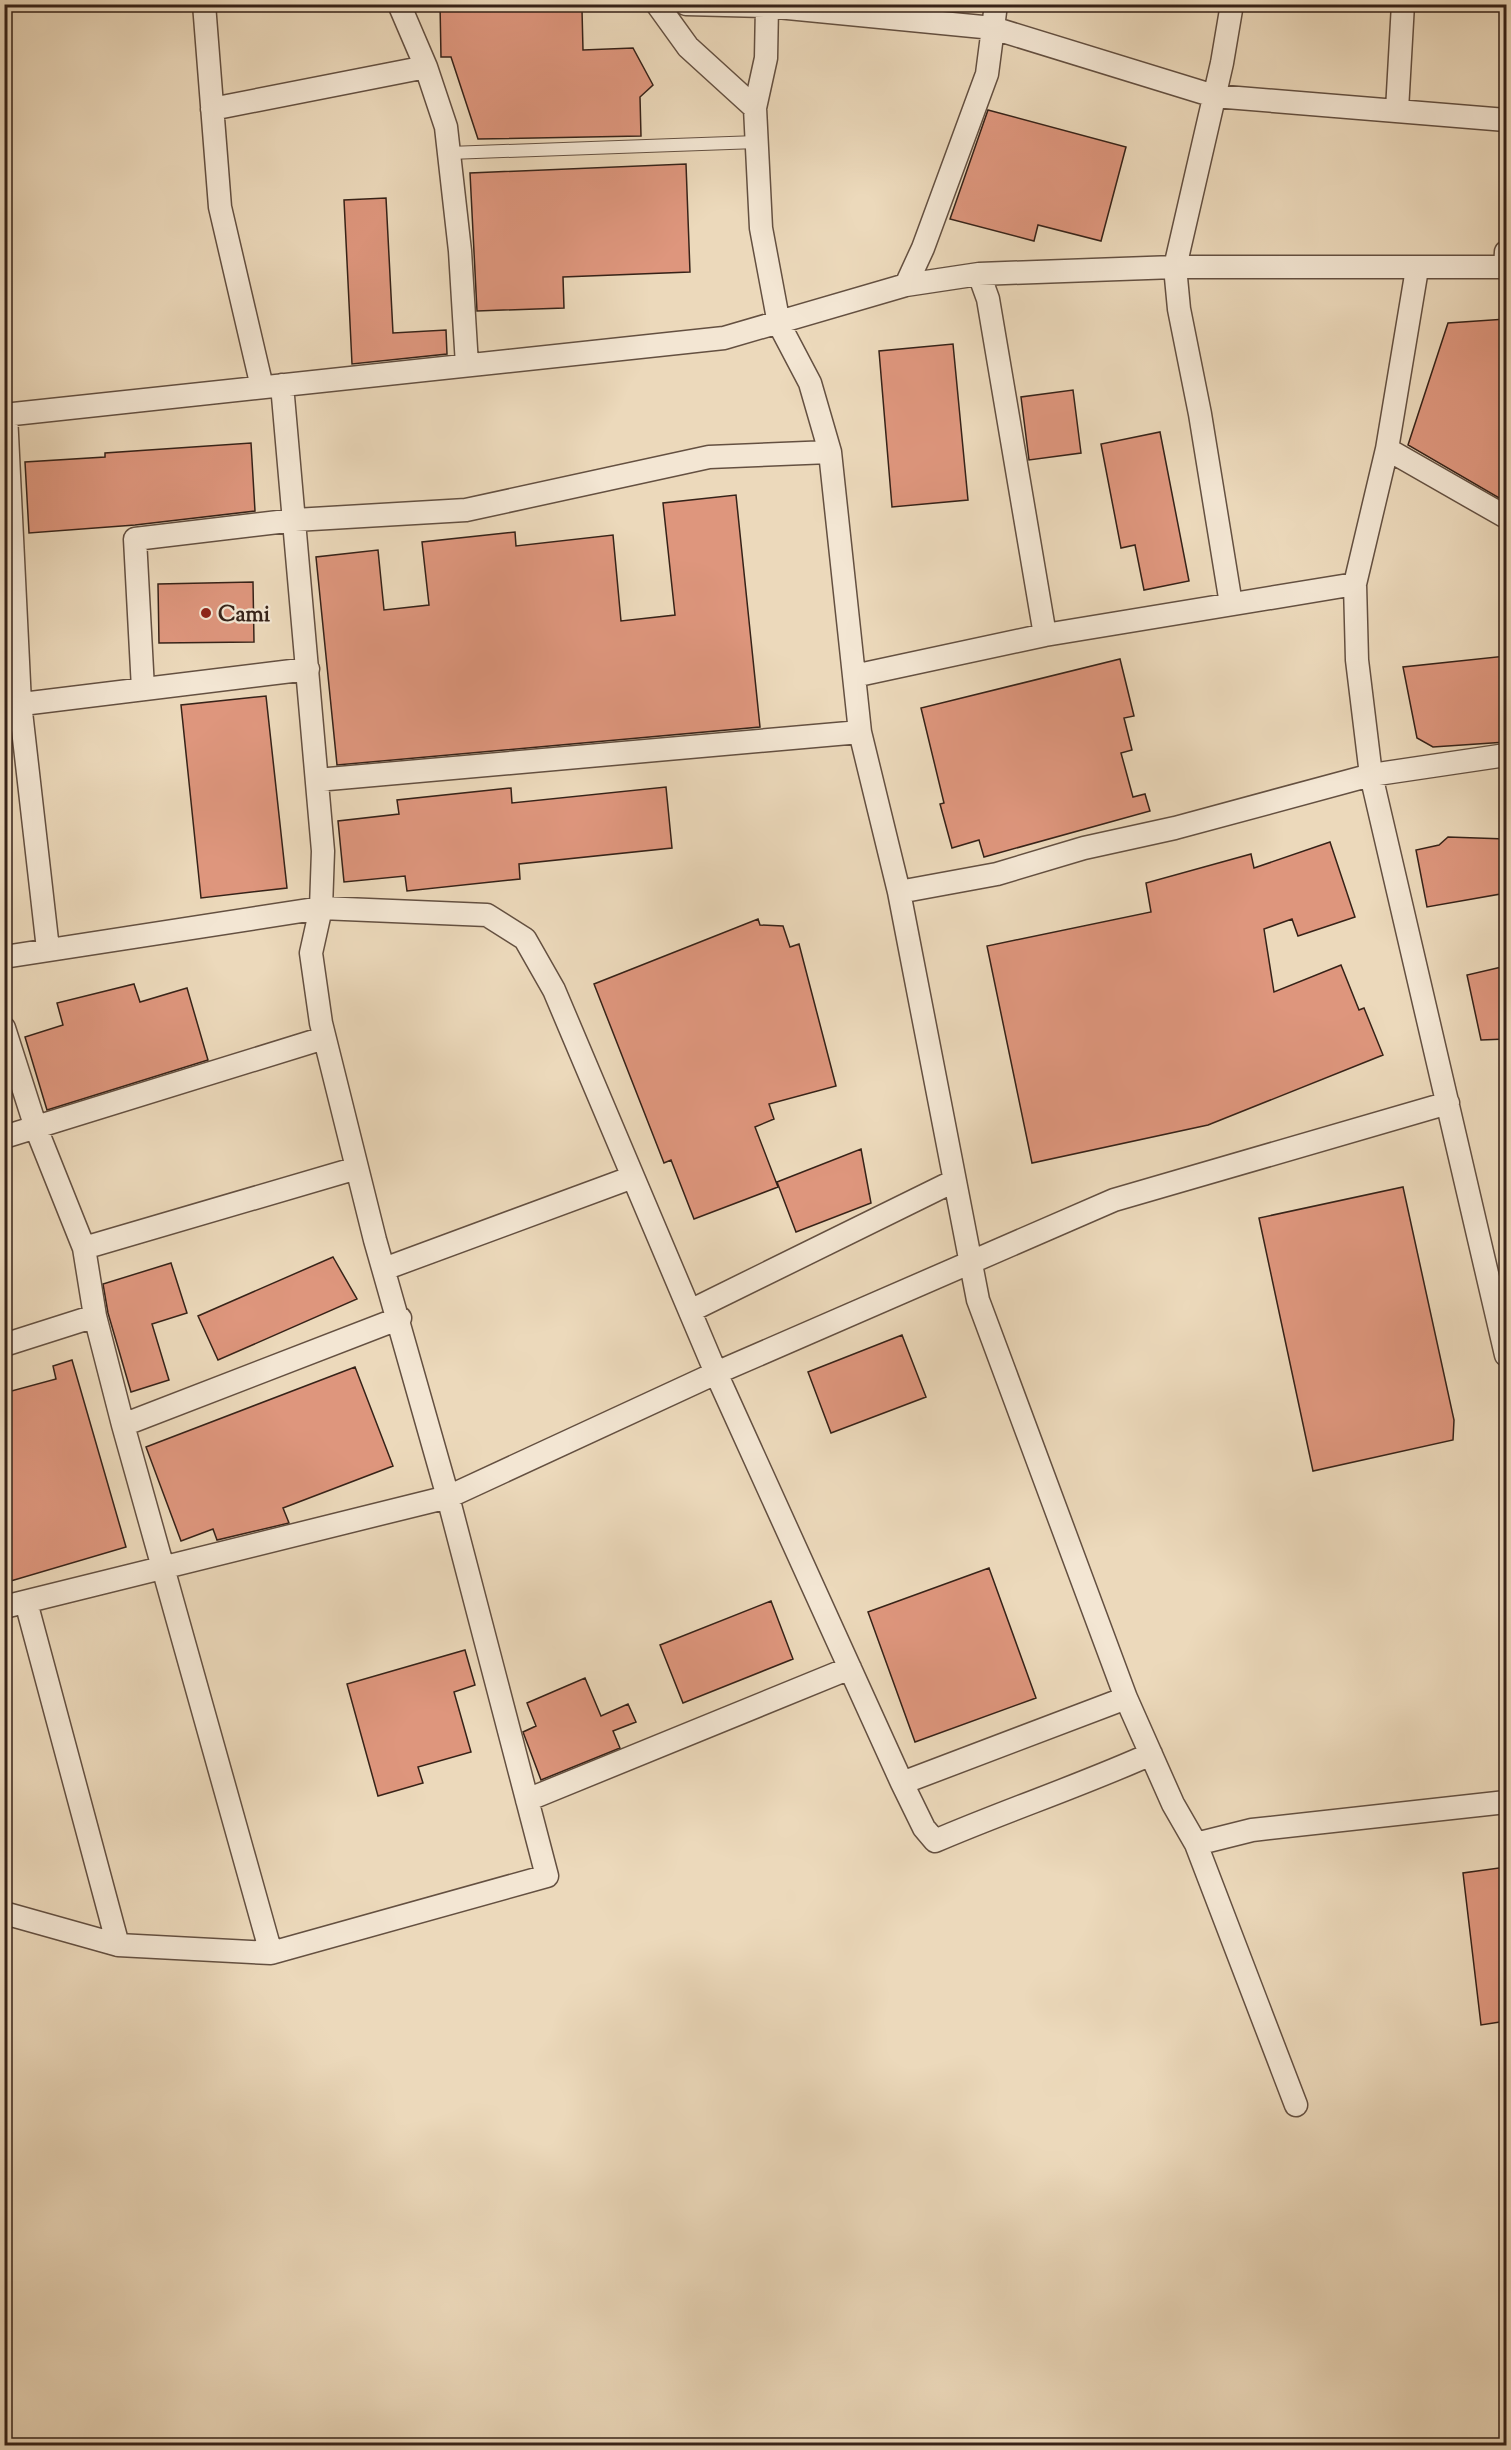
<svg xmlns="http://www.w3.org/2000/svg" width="1511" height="2450" font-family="'Sorts Mill Goudy',serif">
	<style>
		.building { fill: #de967d; stroke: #362218; stroke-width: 1.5 }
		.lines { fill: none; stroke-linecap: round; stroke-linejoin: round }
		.service-casing { stroke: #645041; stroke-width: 14 }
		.minor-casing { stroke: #645041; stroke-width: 25 }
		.service { stroke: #f3e6d3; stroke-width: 12 }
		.minor { stroke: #f3e6d3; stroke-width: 22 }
		.poi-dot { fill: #8f2418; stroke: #f3e6d3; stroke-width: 2 }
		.labels { text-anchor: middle; stroke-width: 4.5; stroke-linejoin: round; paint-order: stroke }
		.poi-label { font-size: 22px; font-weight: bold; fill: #362218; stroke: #f3e6d3; text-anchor: start }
	</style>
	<rect width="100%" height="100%" fill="#ecd9bb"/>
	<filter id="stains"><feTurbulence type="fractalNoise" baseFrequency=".00333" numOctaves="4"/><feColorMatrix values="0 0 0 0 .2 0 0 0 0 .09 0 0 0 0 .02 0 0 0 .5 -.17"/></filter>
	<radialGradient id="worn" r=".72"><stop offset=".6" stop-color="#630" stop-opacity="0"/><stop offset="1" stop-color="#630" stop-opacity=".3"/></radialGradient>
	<!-- building -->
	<path class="building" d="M440 4H577V10H582L583 50 633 48 653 85 640 97 641 136 478 139 451 57H441Z
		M988 110 1126 147 1101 241 1038 225 1034 241 950 219Z
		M686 164 690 272 563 277 564 308 477 311 470 173Z
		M386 198 393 333 446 330 447 354 352 364 344 200Z
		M1506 319V502L1408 445 1448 323Z
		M953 344 968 500 892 507 879 351Z
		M1073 390 1081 453 1029 460 1021 397Z
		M1160 432 1189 581 1144 590 1135 545 1121 548 1101 444Z
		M251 443 255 511 135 525 29 533 25 462 105 457V453Z
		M736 495 760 727 337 765 316 557 378 550 384 610 429 605 422 542 515 532 516 546 613 535 621 621 675 615 663 503Z
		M253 582 254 642 159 643 158 584Z
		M1506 656V742L1433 747 1417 738 1403 667Z
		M1120 659 1134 716 1124 718 1132 750 1121 753 1133 797 1145 794 1150 811 984 857 979 840 952 848 940 804 944 803 921 708Z
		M266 696 287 888 201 898 181 705Z
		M666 787 672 848 519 864 520 879 407 891 405 876 344 882 338 821 399 814 397 800 511 788 512 803Z
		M1448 837 1506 839V893L1427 907 1416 850 1439 845Z
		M1330 842 1355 917 1298 936 1292 919 1264 929 1274 992 1341 965 1359 1010 1364 1008 1383 1055 1208 1125 1032 1163 987 946 1151 912 1146 883 1251 854 1254 868Z
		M758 919 760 925 783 926 790 947 799 944 836 1086 769 1104 774 1119 755 1127 778 1187 694 1219 671 1160 664 1163 594 984Z
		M1506 966V1039L1481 1040 1467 975Z
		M134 984 140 1002 187 988 208 1060 47 1110 25 1037 63 1025 57 1003Z
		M861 1149 871 1203 796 1232 777 1182Z
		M1403 1187 1454 1420 1453 1440 1313 1471 1259 1218Z
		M333 1257 357 1299 218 1360 198 1316Z
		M171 1263 187 1313 152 1324 169 1380 131 1392 108 1313 103 1284Z
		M902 1335 926 1397 831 1433 808 1372Z
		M72 1360 126 1547 4 1583V1393L56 1379 53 1366Z
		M355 1367 393 1466 283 1508 289 1523 217 1540 213 1529 181 1541 146 1447Z
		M989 1568 1036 1698 915 1742 868 1612Z
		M771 1601 793 1659 683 1703 660 1645Z
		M465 1650 475 1685 454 1692 471 1752 418 1767 423 1783 378 1796 347 1684Z
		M585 1678 601 1716 628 1704 636 1722 613 1731 620 1748 541 1780 523 1732 536 1726 527 1703Z
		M1506 1867V2021L1481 2025 1463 1873Z"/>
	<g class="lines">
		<!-- service casing -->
		<g class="service-casing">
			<path id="service" d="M449 153 757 142"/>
		</g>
		<!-- minor casing -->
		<g class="minor-casing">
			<path id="minor" d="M204 4 220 207 262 387
				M399 4 426 67 446 127 460 251 467 365
				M657 4 688 47 755 108 761 228 779 324 810 383 830 452 860 732 899 892 997 874 1084 848 1175 828 1371 775 1506 755
				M686 4 767 6
				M755 108 766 58 767 6 993 28 996 4
				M212 109 426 67
				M1397 110 1403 4
				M1417 269 1387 449 1355 584 1357 660 1371 775 1506 1355
				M979 274 988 299 1045 635
				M906 285 923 248 987 74 993 28 1214 96 1506 120
				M6 414 20 703 48 949
				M4 415 724 338 906 285 979 274 1175 267H1505L1506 252
				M1387 449 1506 517
				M1231 604 1200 414 1179 309 1175 267 1222 63 1232 4
				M854 676 1045 635 1355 584
				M143 689 135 539 295 520 466 510 709 457 830 452
				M6 706 308 669
				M317 780 860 732
				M899 892 978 1300 1126 1698 1173 1804 1196 1844 1296 2105
				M4 957 321 908 487 915 525 939 554 990 716 1373 902 1783 1126 1698
				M4 1028 36 1128 84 1248 95 1316 123 1425 271 1953
				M4 1137 324 1038
				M84 1248 357 1168
				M384 1269 633 1177
				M690 1311 954 1181
				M4 1345 95 1316
				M123 1425 400 1318
				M26 1602 118 1945
				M4 1607 448 1497 716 1373 1114 1200 1448 1103
				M902 1783 924 1828 935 1841C1007 1810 1080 1786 1151 1754
				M527 1800 850 1668
				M1196 1844 1252 1830 1506 1802
				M4 1913 118 1945 271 1953 547 1876 448 1497 375 1240 321 1023 311 953 321 908 323 851 282 385"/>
		</g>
		<!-- service -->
		<use href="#service" class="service"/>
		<!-- minor -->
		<use href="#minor" class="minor"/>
	</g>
	<!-- markers -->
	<circle class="poi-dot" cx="206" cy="613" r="6"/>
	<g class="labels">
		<!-- poi labels -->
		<g class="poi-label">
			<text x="218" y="621">Cami</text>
		</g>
	</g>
	<!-- margin -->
	<rect width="1511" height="2450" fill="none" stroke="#ecd9bb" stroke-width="24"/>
	<rect x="6" y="6" width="1499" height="2438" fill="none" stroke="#362218" stroke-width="3"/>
	<rect x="12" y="12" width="1487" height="2426" fill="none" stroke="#362218" stroke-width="1.5"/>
	<rect width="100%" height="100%" filter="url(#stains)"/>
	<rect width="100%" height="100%" fill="url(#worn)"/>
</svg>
